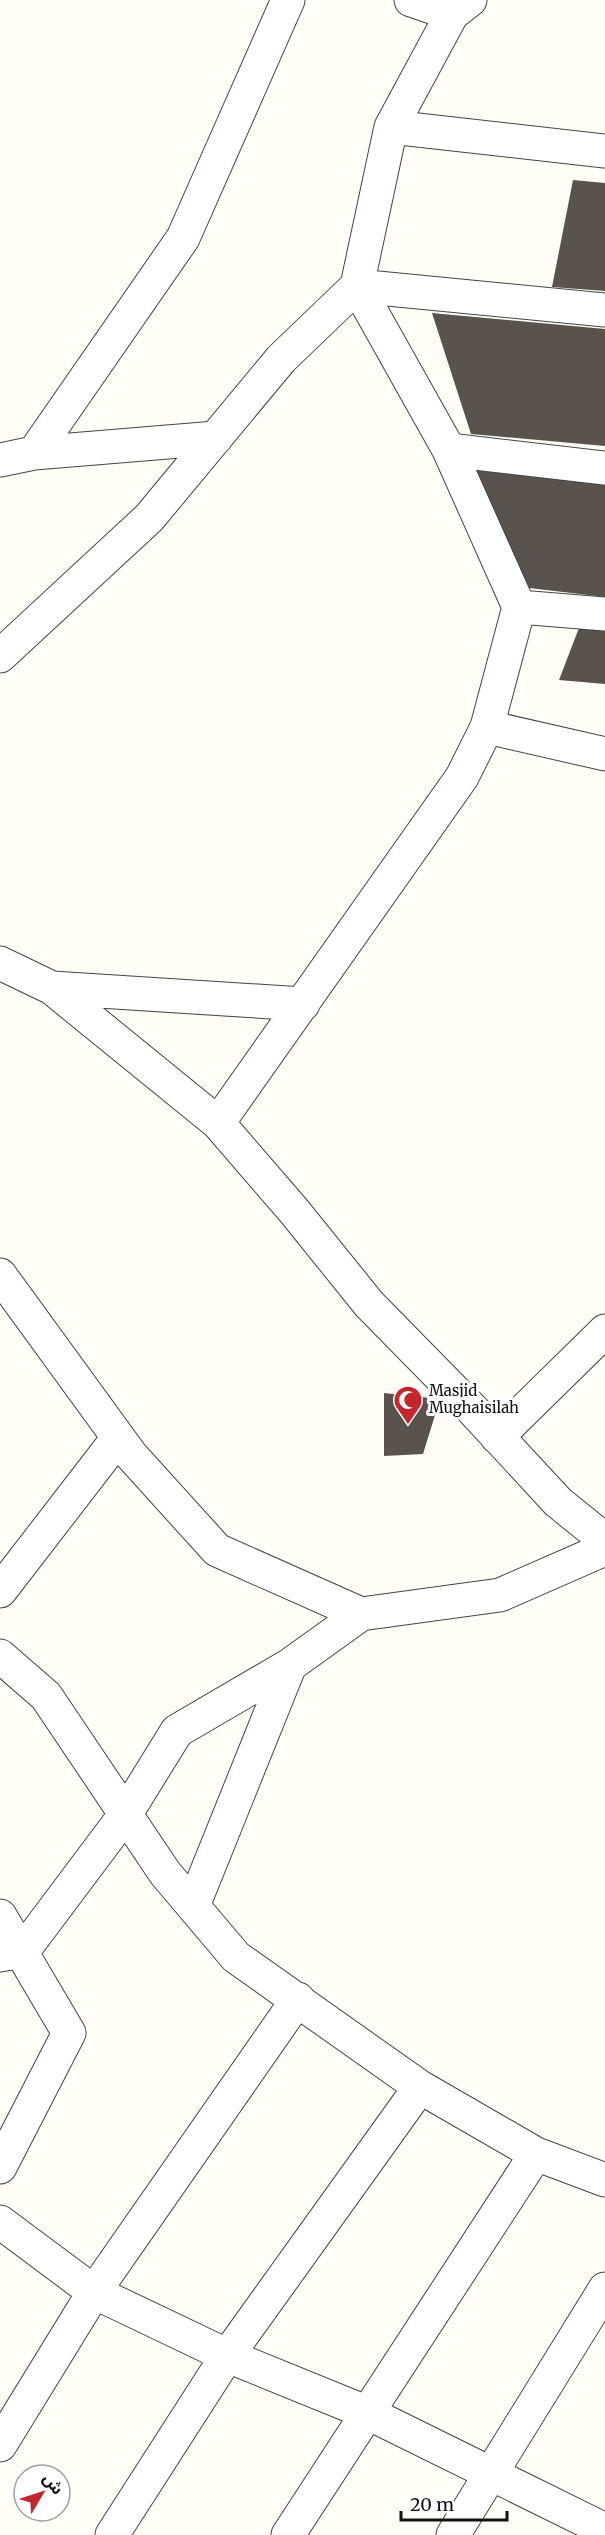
<svg xmlns="http://www.w3.org/2000/svg" width="605" height="2535" font-family="Merriweather,'Noto Sans Arabic',serif">
	<style>
		.building { fill: #5a524d }
		.lines { fill: none; stroke-linecap: round; stroke-linejoin: round }
		.minor-casing { stroke: #444; stroke-width: 35 }
		.minor { stroke: #fff; stroke-width: 33 }
		.labels { text-anchor: middle; stroke-width: 6; stroke-linejoin: round; paint-order: stroke }
		.poi-label { font-size: 15px; fill: #111; stroke: #fff; text-anchor: start }
	</style>
	<rect width="100%" height="100%" fill="#fffdf5"/>
	<!-- building -->
	<path class="building" d="M573 180 605 183V291L552 287Z
		M432 313 605 329V446L471 434Z
		M470 469 605 481V597L521 587Z
		M582 620 605 624V684L559 680Z
		M384 1393 440 1399 423 1454 384 1456Z"/>
	<g class="lines">
		<!-- minor casing -->
		<g class="minor-casing">
			<path id="minor" d="M411 0 452 14
				M470 0 452 14 391 127 357 286 449 450 519 607 487 727 605 754
				M391 127 605 151
				M449 450 605 468
				M34 453 183 238 288 0
				M0 460 34 453 216 438
				M519 607 605 614
				M0 656 149 518 281 359 357 286 605 310
				M0 963 52 988 303 1004
				M52 988 218 1123 294 1211 369 1304 472 1409 558 1502 605 1540
				M218 1123 462 777 487 727
				M0 1275 131 1455 217 1550 361 1614
				M497 1437 605 1331
				M0 1591 118 1438
				M0 1656 46 1696 165 1873 236 1957 420 2087 536 2154 605 2180
				M193 1906 290 1665 361 1614 500 1595 605 1549
				M0 1916 69 2033 0 2167
				M0 1955 23 1951 125 1815 177 1731 290 1665
				M0 2222 94 2292 228 2356 368 2413 605 2530
				M0 2445 94 2292 298 1999
				M112 2535 225 2359 420 2087
				M288 2535 536 2154
				M453 2535 605 2289"/>
		</g>
		<!-- minor -->
		<use href="#minor" class="minor"/>
	</g>
	<!-- icons -->
	<defs>
		<g id="mosque-pin" transform="scale(1.5)"><path d="M0 17L-7.5 6A9.5 9.5 0 1 1 7.5 6Z" fill="#c4262e" stroke="#fff"/><path d="M3.5-4.9A6 6 0 1 0 3.5 4.9A5 5 0 1 1 3.5-4.9Z" fill="#fff"/></g>
	</defs>
	<g fill-rule="evenodd">
		<use href="#mosque-pin" x="408" y="1400"/>
	</g>
	<g class="labels">
		<!-- poi labels -->
		<g class="poi-label">
			<text x="429" y="1396">Masjid<tspan x="429" dy="17">Mughaisilah</tspan></text>
		</g>
	</g>
	<!-- north arrow -->
	<g transform="translate(42 2493) rotate(51)"><circle r="28" fill="#ffffff" stroke="#a0a0a0" stroke-width="1.5"/>
	<path d="M0-4.5L10 22L0 15L-10 22Z" fill="#c4262e"/>
	<text y="-9" font-size="16" font-weight="bold" text-anchor="middle" fill="#111111">ش</text>
	</g>
	<!-- scale -->
	<path d="M401 2511v9h106v-9" fill="none" stroke="#111111" stroke-width="3"/>
	<text x="410" y="2511" font-size="18" fill="#111111" stroke="#ffffff" stroke-width="4.5" paint-order="stroke">20 m</text>
</svg>
